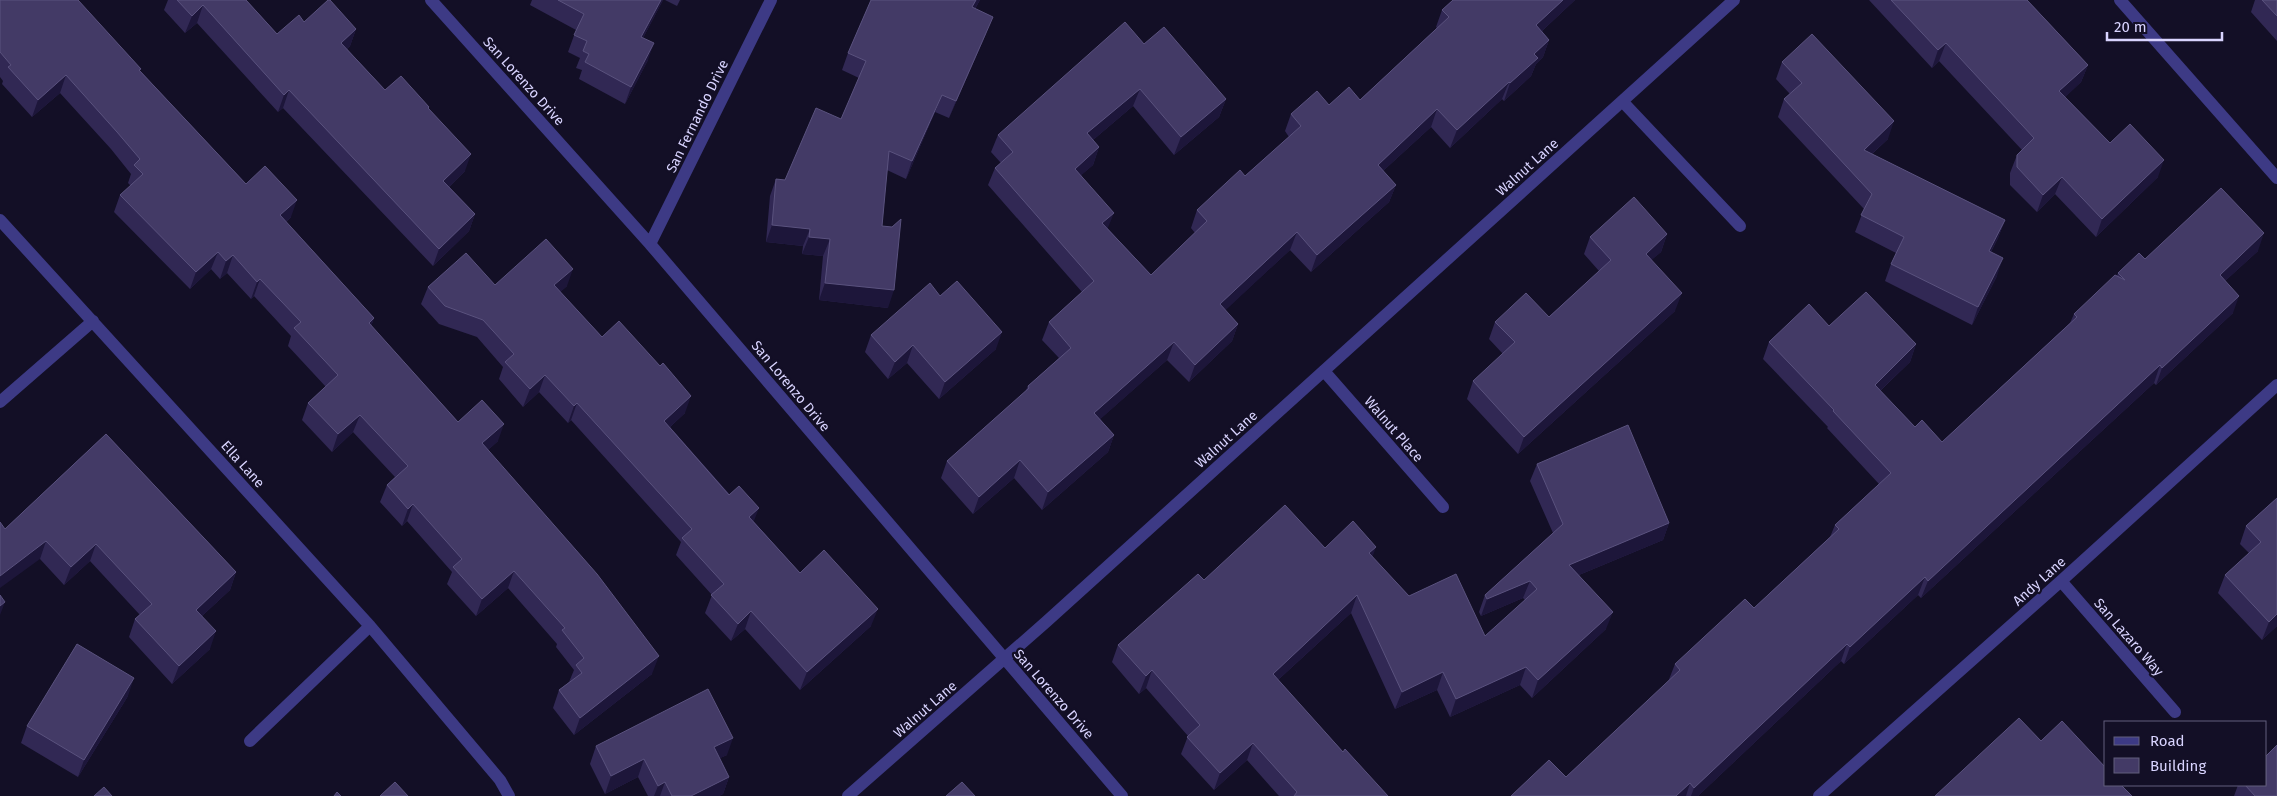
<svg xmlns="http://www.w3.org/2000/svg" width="2277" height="796" font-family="'Fira Sans',sans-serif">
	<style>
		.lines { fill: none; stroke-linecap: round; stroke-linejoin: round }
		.street { stroke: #3d3a85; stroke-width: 12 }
		.wall { fill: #312854 }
		.shaded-wall { fill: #1d163a }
		.building { fill: #433a66; stroke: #5a527e }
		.labels { text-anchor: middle; stroke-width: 4.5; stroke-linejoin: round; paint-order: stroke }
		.street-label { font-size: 14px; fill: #d9d4ff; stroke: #130f26 }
	</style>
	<rect width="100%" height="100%" fill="#130f26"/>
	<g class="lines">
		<!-- street -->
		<path class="street" d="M431 0 650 244 1122 796
			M2120 0 2277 178
			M1622 101 1740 226
			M0 220 370 626 500 780 509 796
			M650 244 771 0
			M1324 371 1443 507
			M0 402 93 321
			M2061 581 2175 712
			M250 741 370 626
			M848 796 1046 622 1734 0
			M1819 796 2061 581 2277 385"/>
	</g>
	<!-- wall -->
	<path class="wall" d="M0 0 140 71 246 184 291 217 286 222 374 318 371 326 458 422 498 441 488 450 652 674 574 735 553 708 559 690 569 682 574 670 556 647 557 644 508 588 476 616 447 584 452 572 407 521 402 526 380 502 387 485 395 477 353 432 332 452 302 420 308 403 326 387 288 346 291 336 254 296 251 299 227 273 220 279 211 269 190 289 114 212 120 195 131 186 128 183 131 174 111 149 60 93 32 117 2 84 3 81 0 77Z
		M168 0H246L277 34 304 22 356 29 350 46 347 49 385 90 429 107 428 109 465 171 449 187 475 214 469 231 433 266 283 108 278 112 197 23 185 33 164 10Z
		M532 0H663L643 38 648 60 625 104 579 79 582 70 576 68 580 58 568 52 576 30 530 5Z
		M665 0H680L677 6Z
		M871 0H980L975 9 986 34 949 118 935 112 906 179 887 170 882 226 888 308 819 300 823 256 802 254 803 246 766 242 770 196 776 179 785 180 841 119 859 78 842 70 848 53Z
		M1453 0H1575L1542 31 1549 40 1543 57 1536 64 1531 76 1504 101 1502 99 1450 148 1431 127 1383 171 1396 185 1389 202 1311 272 1290 250 1225 310 1238 324 1232 341 1189 382 1167 360 1100 419 1114 435 1108 452 1042 510 1014 478 973 514 941 478 947 461 1025 392 1028 386 1059 358 1042 340 1049 322 1082 292 988 185 995 168 1001 163 991 152 998 135 1144 44 1226 99 1219 117 1174 155 1133 106 1093 140 1099 147 1093 165 1081 175 1108 229 1151 275 1195 233 1191 228 1197 210 1245 176 1289 137 1285 131 1291 114 1329 105 1360 100 1437 28 1436 27 1442 10Z
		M1869 0H2027L2088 65 2081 82 2065 97 2110 143 2158 177 2096 237 2055 194 2037 212 2010 185V173L2017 155 2022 150 1939 61 1932 68Z
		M2255 0H2277V41L2251 12Z
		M1782 62 1888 139 1872 154 2005 220 1998 238 1991 252 1997 276 1972 325 1885 281 1891 264 1896 253 1855 232 1864 209 1778 117 1784 99 1790 94 1776 79Z
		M1667 234 1661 252 1651 260 1675 311 1518 454 1467 399 1473 381 1503 354 1489 339 1495 322 1549 317 1599 271 1584 254 1590 237Z
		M2258 251 2225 281 2233 313 2156 385 2154 383 1921 598 1918 595 1844 664 1841 661 1698 796H1511L1566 777 1668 682 1675 664 1754 608 1830 537 1835 525 1879 484 1827 428 1828 427 1763 359 1769 342 1829 326 1916 344 1910 362 1880 391 1915 427 1942 442 2070 323 2074 314 2117 276 2118 273 2145 259Z
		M495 285 567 286 560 292 602 337 685 413 670 427 754 522 800 573 871 626 800 690 745 629 731 641 705 613 712 595 676 555 681 542 571 420 568 423 539 392 523 407 499 379 503 367 477 337 439 324 421 304 428 287Z
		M940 296 996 349 939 399 907 363 888 379 865 352 871 335Z
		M106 434 236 572 230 590 202 616 210 649 172 684 129 637 135 619 140 615 90 561 64 585 40 559 5 529Z
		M1537 464 1669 523 1663 540 1579 575 1606 629 1532 698 1520 685 1450 717 1437 690 1395 709 1351 613 1278 680 1343 752 1388 796H1279L1247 760 1214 790 1181 754 1188 736 1146 688 1139 694 1112 662 1118 645 1204 580 1372 557 1409 596 1485 636 1525 600 1523 598 1481 616 1479 612 1485 595 1553 533 1530 481Z
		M2277 498V626L2262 640 2218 593 2225 575 2249 553 2240 544 2246 526Z
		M128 696 78 777 21 743 27 726Z
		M596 746 727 755 720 758 729 777 723 794 719 796H648L638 777 605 794 590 764Z
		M2238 785H2266L2277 796H2234Z"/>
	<!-- shaded-wall -->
	<path class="shaded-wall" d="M661 0H663L635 53 641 37Z
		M976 0H980L965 25 972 7Z
		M1563 0H1575L1529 43 1536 25Z
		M203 5 197 23 185 33 192 16Z
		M993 17 986 34 949 118 956 101Z
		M356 29 350 46 335 60 341 43Z
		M1549 40 1543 57 1536 64 1531 76 1504 101 1510 83 1534 54Z
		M654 43 648 60 625 104 631 87Z
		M1946 43 1939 61 1932 68 1938 50Z
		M2088 65 2081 82 2053 109 2059 91Z
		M66 75 60 93 32 117 38 100Z
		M1509 82 1502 99 1450 148 1457 130Z
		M1140 89 1133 106 1080 151 1087 133Z
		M289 90 283 108 278 112 284 95Z
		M942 95 935 112 906 179 912 161Z
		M1226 99 1219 117 1174 155 1181 137Z
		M1437 109 1431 127 1371 182 1378 165Z
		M1894 121 1888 139 1857 167 1864 150Z
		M1099 147 1093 165 1069 186 1075 169Z
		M471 154 465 171 437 198 443 181Z
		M2164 160 2158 177 2096 237 2102 219Z
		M2062 177 2055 194 2037 212 2043 195Z
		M1396 185 1389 202 1311 272 1317 255Z
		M297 200 291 217 273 233 280 215Z
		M1114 213 1107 230 1102 223Z
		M475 214 469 231 433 266 439 249Z
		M2005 220 1998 238 1982 268 1989 251Z
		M772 225 810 229 803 246 766 242Z
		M1297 232 1290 250 1213 322 1220 304Z
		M2264 233 2258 251 2213 292 2220 275Z
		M1667 234 1661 252 1639 271 1646 254Z
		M809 237 830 239 823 256 802 254Z
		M218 252 211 269 190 289 196 272Z
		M233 255 227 273 220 279 226 261Z
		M2003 258 1997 276 1972 325 1978 307Z
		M573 269 567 286 548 303 554 285Z
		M260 279 254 296 251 299 257 282Z
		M825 283 894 290 888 308 819 300Z
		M1682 293 1675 311 1518 454 1524 437Z
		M2239 296 2233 313 2156 385 2162 368Z
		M374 318 368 336 369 323Z
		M1238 324 1232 341 1189 382 1195 365Z
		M1002 332 996 349 939 399 945 382Z
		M1174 342 1167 360 1088 430 1094 413Z
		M1916 344 1910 362 1868 402 1875 385Z
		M913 345 907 363 888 379 895 362Z
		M2160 365 2154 383 1921 598 1928 581Z
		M545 375 539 392 523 407 530 389Z
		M691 396 685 413 658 438 664 421Z
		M577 403 571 420 568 423 574 406Z
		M360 415 353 432 332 452 338 434Z
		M504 424 498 441 476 461 482 443Z
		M1114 435 1108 452 1042 510 1048 492Z
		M1020 460 1014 478 973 514 979 497Z
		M413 504 407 521 402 526 408 509Z
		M759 508 752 526 749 517Z
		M1669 523 1663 540 1562 582 1569 565Z
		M46 541 40 559 0 588V576Z
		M96 544 90 561 64 585 71 567Z
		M1376 547 1370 564 1369 553Z
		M514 571 508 588 476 616 482 599Z
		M236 572 230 590 190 627 196 610Z
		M1925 577 1918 595 1844 664 1850 647Z
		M1530 581 1523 598 1481 616 1487 599Z
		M1357 595 1351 613 1266 691 1273 674Z
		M5 602 0 615V606Z
		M878 609 871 626 800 690 807 672Z
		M751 611 745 629 731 641 738 624Z
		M1613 612 1606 629 1532 698 1538 680Z
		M2277 614V626L2262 640 2269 622Z
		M216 631 210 649 172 684 179 666Z
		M1847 644 1841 661 1698 796H1691L1694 788Z
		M659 656 652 674 574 735 580 718Z
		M1526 667 1520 685 1450 717 1456 699Z
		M1152 670 1146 688 1139 694 1146 676Z
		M1443 672 1437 690 1395 709 1402 692Z
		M134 678 128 696 78 777 84 760Z
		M733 738 727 755 708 764 714 747Z
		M1253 743 1247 760 1214 790 1220 773Z
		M644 759 638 777 605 794 611 776Z
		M729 777 723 794 719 796H691Z
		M665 782 660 796H654L658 786Z
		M1690 783 1686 796H1676Z"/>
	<!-- building -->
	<path class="building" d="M0 0H78L141 69 139 70 246 184 265 166 297 200 280 215 374 318 369 323 458 422 482 400 504 424 482 443 597 574 659 656 580 718 559 690 582 673 576 665 584 658 562 630 565 628 514 571 482 599 453 567 462 559 413 504 408 509 387 485 408 466 360 415 338 434 308 403 338 375 294 328 301 322 260 279 257 282 233 255 226 261 218 252 196 272 120 195 143 174 134 165 140 159 117 132 66 75 38 100 8 67 11 65 0 52Z
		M177 0H246L277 34 299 15 304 22 328 0H330L356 29 341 43 385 90 401 76 429 107 428 108 471 154 443 181 475 214 439 249 289 90 284 95 203 5 192 16Z
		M558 0H661L641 37 654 43 631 87 585 62 589 54 583 51 587 41 574 35 584 14Z
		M871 0H976L972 7 993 17 956 101 942 95 912 161 889 151 882 226 892 227 901 219 894 290 825 283 830 239 809 237 810 229 772 225 776 179 785 180 816 108 841 119 866 61 848 53Z
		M1453 0H1563L1536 25 1549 40 1534 54 1538 58 1510 83 1509 82 1457 130 1437 109 1378 165 1396 185 1317 255 1297 232 1220 304 1238 324 1195 365 1174 342 1094 413 1114 435 1048 492 1020 460 979 497 947 461 1029 388 1028 386 1071 348 1049 322 1094 281 995 168 1013 152 998 135 1125 22 1144 44 1164 27 1226 99 1181 137 1140 89 1087 133 1099 147 1075 169 1114 213 1102 223 1151 275 1207 221 1197 210 1240 170 1245 176 1301 126 1291 114 1317 91 1329 105 1349 87 1360 100 1449 17 1442 10Z
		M1891 0H2027L2088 65 2059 91 2110 143 2130 124 2164 160 2102 219 2062 177 2043 195 2017 167V155L2034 138 1946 43 1938 50Z
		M2262 0H2277V16Z
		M1812 34 1894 121 1864 150 2005 220 1989 251 2003 258 1978 307 1891 264 1904 237 1861 215 1872 194 1784 99 1802 83 1782 62Z
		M2221 188 2264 233 2220 275 2239 296 2162 368 2160 365 1928 581 1925 577 1850 647 1847 644 1694 788 1690 783 1676 796H1511L1549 760 1566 777 1680 670 1675 664 1745 599 1754 608 1839 529 1835 525 1891 473 1833 411 1834 410 1769 342 1809 304 1829 326 1866 292 1916 344 1875 385 1915 427 1922 420 1942 442 2077 317 2074 314 2115 275 2125 280 2118 273 2139 253 2145 259Z
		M1634 197 1667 234 1646 254 1682 293 1524 437 1473 381 1515 342 1495 322 1526 293 1549 317 1611 260 1590 237Z
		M546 239 573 269 554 285 602 337 619 321 660 366 663 363 691 396 664 421 729 495 739 486 759 508 749 517 800 573 824 550 878 609 807 672 751 611 738 624 711 595 724 584 682 538 692 529 577 403 574 406 545 375 530 389 505 362 514 354 483 320 445 306 428 287 466 253 495 285Z
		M957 281 1002 332 945 382 913 345 895 362 871 335 930 283 940 296Z
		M1628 425 1669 523 1569 565 1613 612 1538 680 1526 667 1456 699 1443 672 1402 692 1357 595 1273 674 1343 752 1345 749 1388 796H1294L1297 792 1253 743 1220 773 1187 737 1200 725 1152 670 1146 676 1118 645 1198 574 1204 580 1285 505 1325 548 1353 521 1376 547 1369 553 1409 596 1456 574 1485 636 1537 589 1530 581 1487 599 1485 595 1563 524 1537 464Z
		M106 434 236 572 196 610 216 631 179 666 135 619 152 604 96 544 71 567 46 541 0 576V522L5 529Z
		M2277 498V614L2269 622 2225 575 2261 542 2246 526Z
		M0 595 5 602 0 606Z
		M77 644 134 678 84 760 27 726Z
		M708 689 733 738 714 747 729 777 691 796H672L665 782 658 786 644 759 611 776 596 746Z
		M2019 718 2041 741 2062 721 2106 768V785H2121L2132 796H1935Z
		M2277 745V796H2255L2245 785H2266V756Z
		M395 782 408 796H380Z
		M962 782 975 796H946Z
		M104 787 112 796H94Z
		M337 792 341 796H334Z"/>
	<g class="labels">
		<!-- street labels -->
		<g class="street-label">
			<text transform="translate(524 81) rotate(48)" y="5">San Lorenzo Drive</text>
			<text transform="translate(697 116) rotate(-64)" y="5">San Fernando Drive</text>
			<text transform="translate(1527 167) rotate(-42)" y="5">Walnut Lane</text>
			<text transform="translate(791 386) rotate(50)" y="5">San Lorenzo Drive</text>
			<text transform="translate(1394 429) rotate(49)" y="5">Walnut Place</text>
			<text transform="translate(1226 439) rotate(-42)" y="5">Walnut Lane</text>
			<text transform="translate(243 464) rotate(48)" y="5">Ella Lane</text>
			<text transform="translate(2039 581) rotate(-42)" y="5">Andy Lane</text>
			<text transform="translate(2129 637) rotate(49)" y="5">San Lazaro Way</text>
			<text transform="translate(1054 694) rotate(49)" y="5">San Lorenzo Drive</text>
			<text transform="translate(925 709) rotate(-41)" y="5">Walnut Lane</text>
		</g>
	</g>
	<!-- legend -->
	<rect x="2104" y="721" width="162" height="65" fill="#130f26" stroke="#625e7d"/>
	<rect x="2114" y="737" width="25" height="8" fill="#3d3a85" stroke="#625e7d"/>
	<text x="2150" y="746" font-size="15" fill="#d9d4ff">Road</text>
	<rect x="2114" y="758" width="25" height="15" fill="#433a66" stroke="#625e7d"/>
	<text x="2150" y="771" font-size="15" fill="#d9d4ff">Building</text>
	<!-- scale -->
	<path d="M2107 32v8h115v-8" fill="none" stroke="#d9d4ff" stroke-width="2.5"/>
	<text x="2114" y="32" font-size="15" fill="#d9d4ff" stroke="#130f26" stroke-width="4" paint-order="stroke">20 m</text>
</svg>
